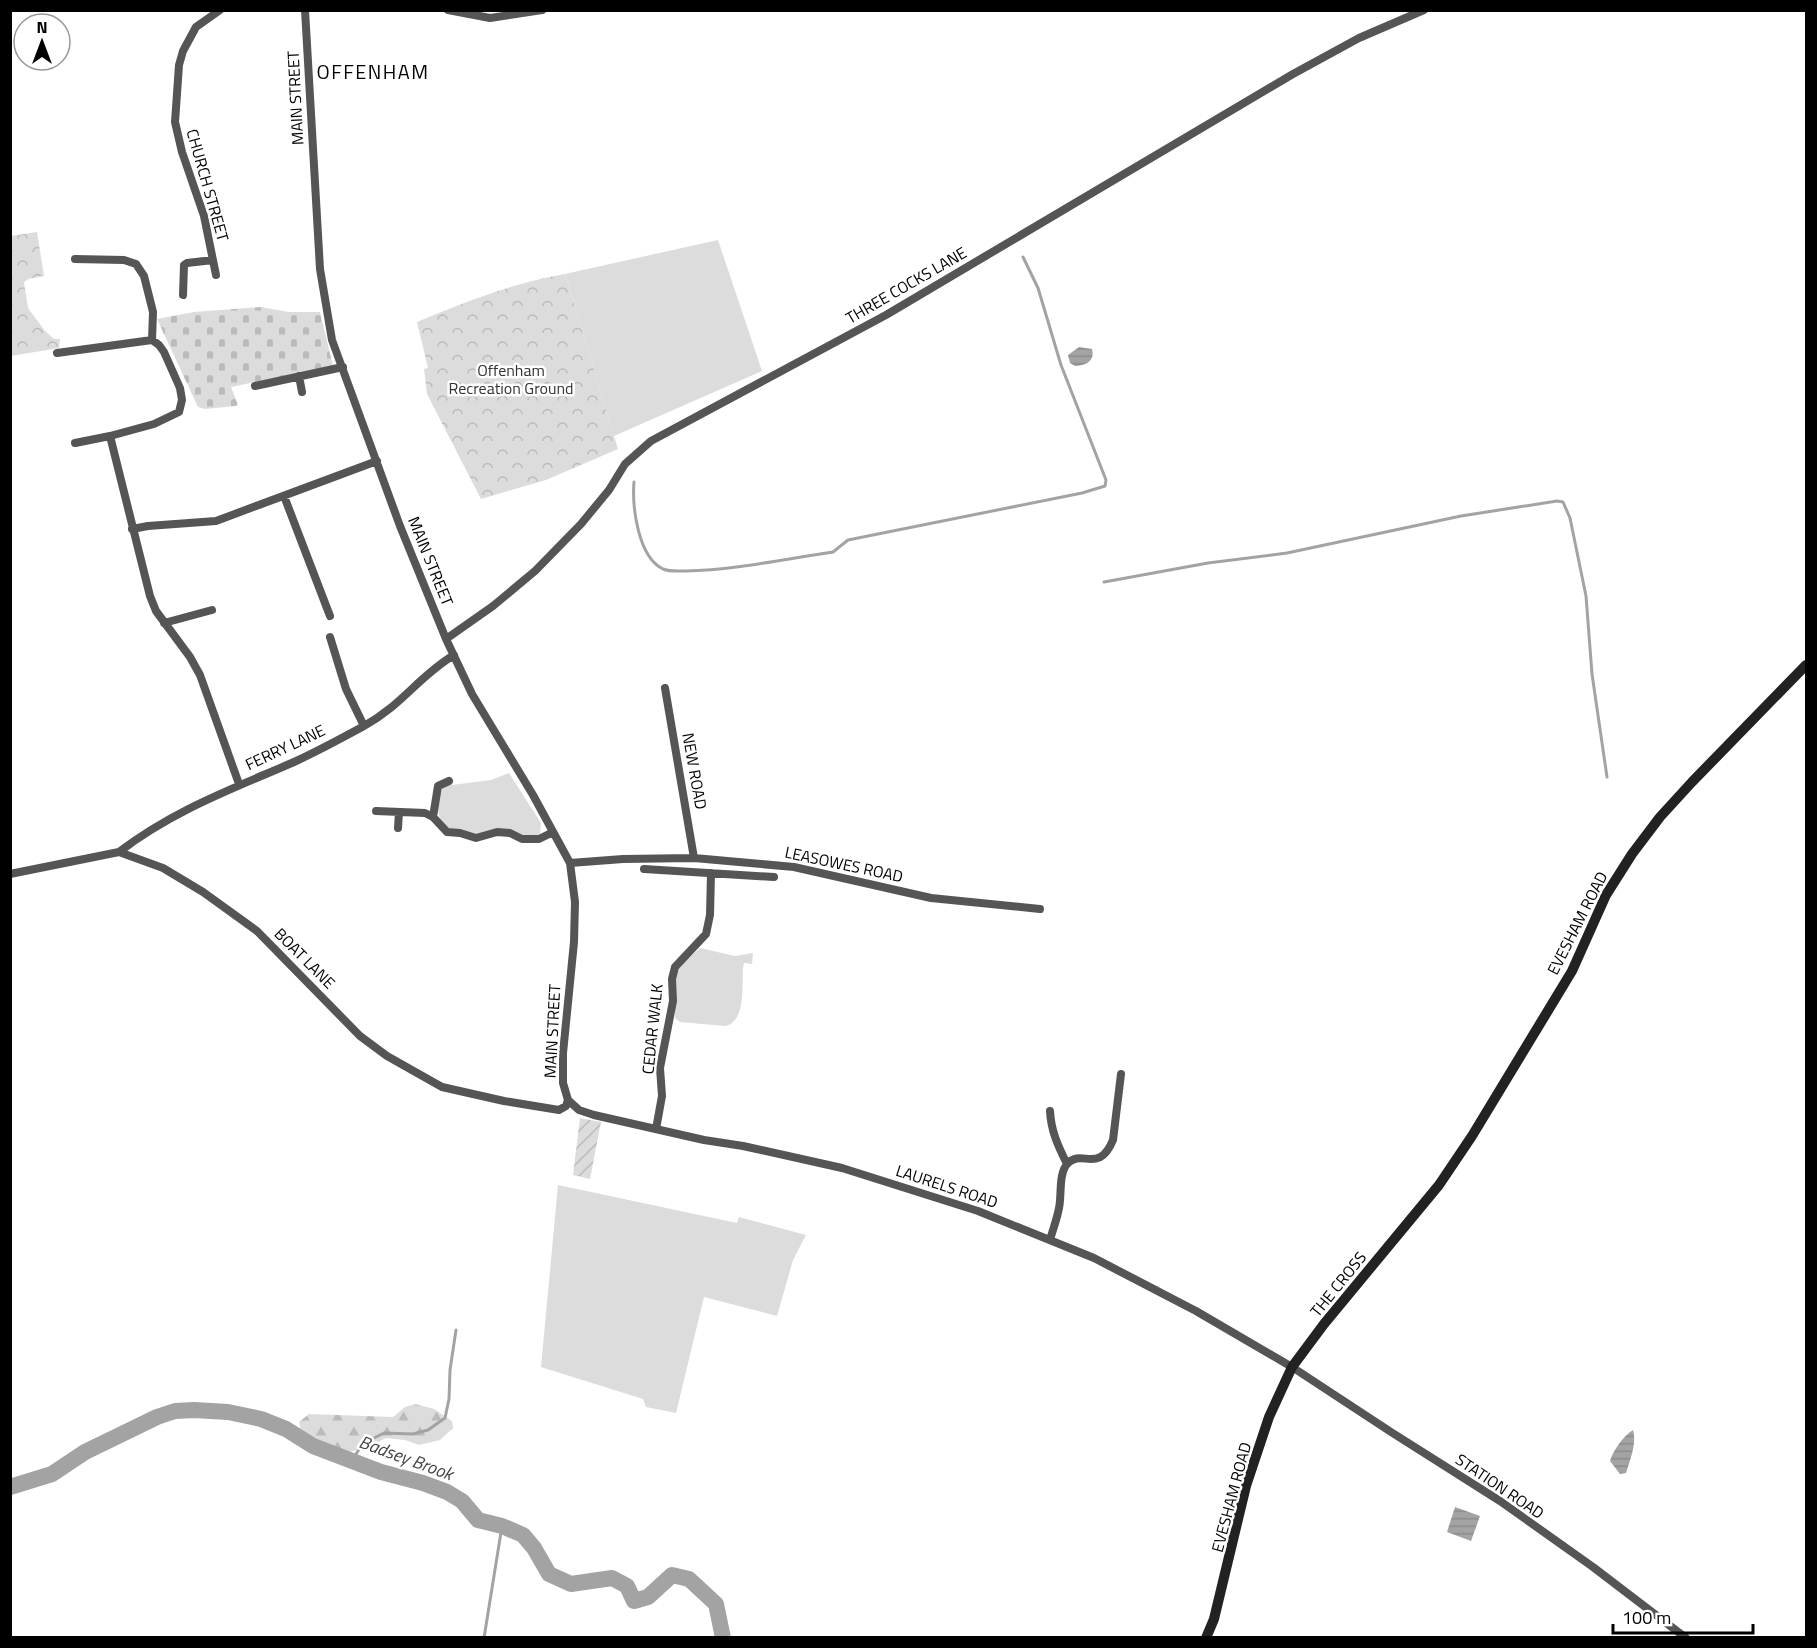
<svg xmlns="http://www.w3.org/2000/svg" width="1817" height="1648" font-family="'Titillium Web',sans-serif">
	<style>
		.grass { fill: #dcdcdc }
		.forest { fill: url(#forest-firs) }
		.cemetery { fill: url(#cemetery-stones) }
		.park { fill: url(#park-crowns) }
		.garden { fill: url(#garden-furrows) }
		.water { fill: url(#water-rules) }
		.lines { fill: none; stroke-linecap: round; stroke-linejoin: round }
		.stream { stroke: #a3a3a3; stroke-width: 3 }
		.river { stroke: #a3a3a3; stroke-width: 16 }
		.minor { stroke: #555; stroke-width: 8 }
		.secondary { stroke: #222; stroke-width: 10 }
		.labels { text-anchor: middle; stroke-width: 5; stroke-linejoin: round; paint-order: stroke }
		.street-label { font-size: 16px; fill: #000; stroke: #fff }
		.park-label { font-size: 16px; fill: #333; stroke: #fff }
		.water-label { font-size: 18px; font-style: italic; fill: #444; stroke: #fff }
		.quarter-label { font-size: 20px; letter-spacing: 1.5px; fill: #000; stroke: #fff }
	</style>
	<defs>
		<pattern id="forest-firs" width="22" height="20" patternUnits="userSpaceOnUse" patternTransform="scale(1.5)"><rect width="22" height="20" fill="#dcdcdc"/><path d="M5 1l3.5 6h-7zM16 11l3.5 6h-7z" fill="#bbb"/></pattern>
		<pattern id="cemetery-stones" width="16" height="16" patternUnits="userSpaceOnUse" patternTransform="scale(1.5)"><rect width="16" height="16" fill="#dcdcdc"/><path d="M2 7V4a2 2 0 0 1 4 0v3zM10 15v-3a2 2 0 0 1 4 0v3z" fill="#bbb"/></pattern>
		<pattern id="park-crowns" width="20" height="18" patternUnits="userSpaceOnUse" patternTransform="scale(1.5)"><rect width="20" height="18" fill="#dcdcdc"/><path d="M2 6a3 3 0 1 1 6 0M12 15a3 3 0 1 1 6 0" fill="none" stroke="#bbb"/></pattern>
		<pattern id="garden-furrows" width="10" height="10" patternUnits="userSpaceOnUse" patternTransform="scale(1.5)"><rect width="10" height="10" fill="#dcdcdc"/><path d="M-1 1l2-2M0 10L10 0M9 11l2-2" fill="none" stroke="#bbb"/></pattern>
		<pattern id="water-rules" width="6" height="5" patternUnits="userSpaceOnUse" patternTransform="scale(1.5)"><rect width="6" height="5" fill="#a3a3a3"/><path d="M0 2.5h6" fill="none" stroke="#8b8b8b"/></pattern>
	</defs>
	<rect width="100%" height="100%" fill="#fff"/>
	<!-- grass -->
	<path class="grass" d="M718 240 762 371 614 436 565 274Z
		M509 773 541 823 540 834 537 836C518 835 464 838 449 829 434 821 437 799 443 787L451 783 452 785 491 780Z
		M700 948 735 956 753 953 752 964 744 963 743 968C742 986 746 1022 725 1026L680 1022 675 1018V980L679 967Z
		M558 1185 737 1223 739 1217 806 1235 793 1260 777 1316 704 1297 676 1413 646 1407 643 1399 541 1367Z"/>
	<!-- forest -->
	<path class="forest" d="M415 1404 434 1409 452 1421 453 1428 440 1440 419 1445 405 1440 386 1438 370 1446 349 1452 330 1448 313 1441 302 1434 299 1422 309 1414 393 1417 405 1407Z"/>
	<!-- cemetery -->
	<path class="cemetery" d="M261 307 288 312H320L333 366 231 387 238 405 235 406 205 409 198 407 157 319 194 312Z"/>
	<!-- park -->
	<path class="park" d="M37 232 44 276 28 279 24 282 28 308 45 331 54 339H60L59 348 11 356V236Z
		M565 274 618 449 546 480 481 499 427 394 424 369 428 368 417 322C465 302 513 283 565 274Z"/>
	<!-- garden -->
	<path class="garden" d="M580 1118 601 1122 590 1179 573 1175Z"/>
	<!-- water -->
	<path class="water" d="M1079 347 1092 349C1095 361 1087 365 1075 366L1070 363 1068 355Z
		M1633 1430C1637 1443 1630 1460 1626 1473L1620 1474 1610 1461C1613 1451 1623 1436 1633 1430Z
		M1455 1507 1480 1516 1471 1541 1447 1532Z"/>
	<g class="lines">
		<!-- stream -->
		<path class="stream" d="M634 482C632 507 638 557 663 569 670 572 679 571 686 571 735 570 784 559 833 552L848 540 1082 493 1105 486 1106 480 1061 365 1038 288 1023 257
			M1104 582 1208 563 1287 553 1461 516 1557 501 1563 502 1570 518 1586 596 1592 674 1607 777
			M352 1461 362 1444 384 1433 413 1434 428 1430 445 1418 449 1399 450 1370 456 1330
			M484 1638 502 1526"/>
		<!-- river -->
		<path class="river" d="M10 1487 52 1474 85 1452 157 1417 175 1411 194 1410 228 1412 261 1419 286 1429 313 1446 381 1472 423 1483 447 1492 462 1501 478 1520 502 1526 523 1535 534 1548 549 1574 571 1584 612 1578 627 1586 634 1601 648 1597 672 1575 689 1579 716 1604 723 1638"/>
		<!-- minor -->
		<path class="minor" d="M305 10 320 269 332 340 400 526 446 639 472 694 533 795 570 863 575 902 574 942 563 1053V1083L568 1100 579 1110 594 1115 704 1140 743 1146 842 1168 978 1211 1094 1258 1196 1311 1292 1367 1391 1432 1500 1501 1593 1567 1686 1638
			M448 10 490 18 542 10
			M75 259 124 260 136 264 144 276 153 312 152 340
			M216 275 204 216 182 152 175 122 179 65 183 51 196 27 220 10
			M183 295 184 265 187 263 213 260
			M57 353 152 340 159 345 164 352 180 388 182 400 179 412 154 424 110 436 150 596 156 611 190 657 200 675 239 784
			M299 376 302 392
			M255 386 343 367
			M75 443 110 436
			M284 496 330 616
			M132 529 148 526 216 521 377 461
			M164 623 212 610
			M330 637 346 689 364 726
			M446 639 493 606 535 571 581 524 609 490 625 464 651 441 886 315 1293 74 1359 38 1424 10
			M665 688 694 858
			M376 811 425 813 433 817 447 832 460 833 476 838 497 832 510 833 522 839H539L553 832
			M433 817 438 786 449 781
			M398 828 399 812
			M119 852C174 810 232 789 294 762 318 751 342 738 364 726 401 706 419 676 454 655
			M570 863 623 859 694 858 794 867 931 898 1040 909
			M644 869 774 877
			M10 874 119 852 163 868 203 892 257 931 360 1036 387 1056 442 1087 504 1101 559 1110 566 1106 568 1100
			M1050 1111C1051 1131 1058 1146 1067 1164
			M656 1129 662 1096 660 1068 673 1001 672 979 675 967 706 934 710 915 711 873
			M1050 1240C1053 1229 1057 1219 1059 1208 1062 1195 1058 1173 1068 1163 1082 1149 1099 1174 1113 1140L1121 1074"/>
		<!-- secondary -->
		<path class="secondary" d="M1206 1638 1214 1619 1246 1486 1269 1417 1292 1367 1324 1324 1439 1185 1472 1136 1572 971 1606 895 1632 854 1660 817 1692 782 1806 665"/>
	</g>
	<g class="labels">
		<!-- street labels -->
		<g class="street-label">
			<text transform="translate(295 98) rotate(-93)" y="6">MAIN STREET</text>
			<text transform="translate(208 185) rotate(74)" y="6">CHURCH STREET</text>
			<text transform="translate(906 285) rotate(-30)" y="6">THREE COCKS LANE</text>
			<text transform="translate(431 561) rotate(68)" y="6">MAIN STREET</text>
			<text transform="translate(285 747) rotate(-25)" y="6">FERRY LANE</text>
			<text transform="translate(695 771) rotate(80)" y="6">NEW ROAD</text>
			<text transform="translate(844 864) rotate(12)" y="6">LEASOWES ROAD</text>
			<text transform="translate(1577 923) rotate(-63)" y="6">EVESHAM ROAD</text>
			<text transform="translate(305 958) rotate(45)" y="6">BOAT LANE</text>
			<text transform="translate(652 1029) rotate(-84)" y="6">CEDAR WALK</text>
			<text transform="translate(552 1031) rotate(-87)" y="6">MAIN STREET</text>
			<text transform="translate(947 1186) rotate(18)" y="6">LAURELS ROAD</text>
			<text transform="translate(1338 1284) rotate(-51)" y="6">THE CROSS</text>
			<text transform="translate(1500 1486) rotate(34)" y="6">STATION ROAD</text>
			<text transform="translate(1231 1497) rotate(-75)" y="6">EVESHAM ROAD</text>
		</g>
		<!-- park labels -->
		<g class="park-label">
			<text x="511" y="376">Offenham<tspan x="511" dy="18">Recreation Ground</tspan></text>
		</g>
		<!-- water labels -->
		<g class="water-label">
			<text transform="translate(406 1458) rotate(20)" y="6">Badsey Brook</text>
		</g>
		<!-- quarter labels -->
		<g class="quarter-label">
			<text x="373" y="79">OFFENHAM</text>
		</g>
	</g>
	<!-- border -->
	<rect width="1817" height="1648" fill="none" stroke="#000000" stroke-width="24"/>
	<!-- north arrow -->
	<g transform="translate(42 42)"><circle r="28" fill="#ffffff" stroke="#999999" stroke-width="1.5"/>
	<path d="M0-4.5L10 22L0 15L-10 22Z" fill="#000000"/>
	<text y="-9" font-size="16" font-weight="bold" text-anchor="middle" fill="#000000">N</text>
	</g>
	<!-- scale -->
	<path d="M1613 1624v9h140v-9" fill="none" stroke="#000000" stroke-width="3"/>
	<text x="1622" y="1624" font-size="18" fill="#000000" stroke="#ffffff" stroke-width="4.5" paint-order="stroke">100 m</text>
</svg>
